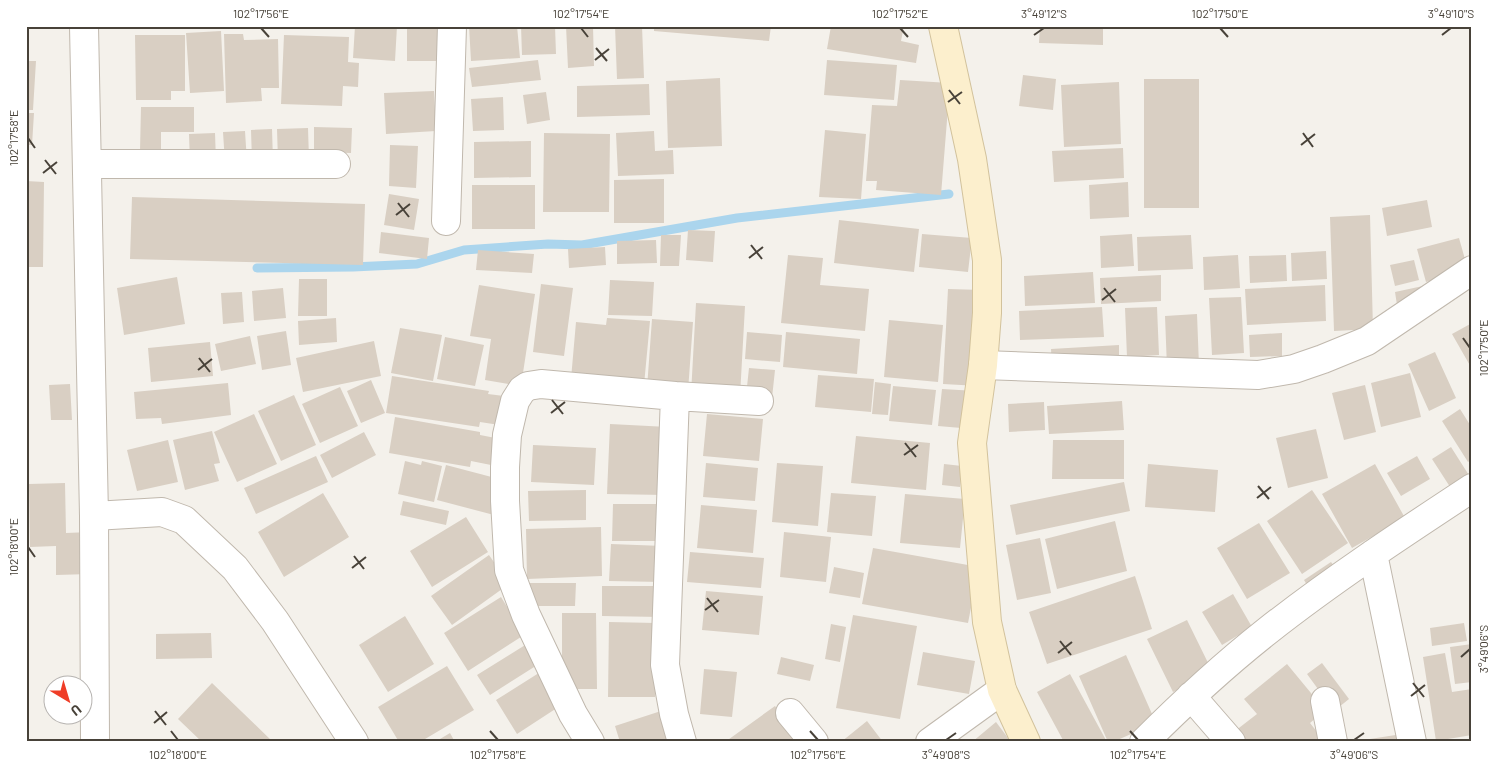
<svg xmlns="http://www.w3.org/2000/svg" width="1498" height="768" font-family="Barlow,sans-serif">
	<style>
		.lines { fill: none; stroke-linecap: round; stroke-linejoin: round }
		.stream { stroke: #abd5ed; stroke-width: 9 }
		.building { fill: #d9cfc3 }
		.street-casing { stroke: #c0b8ad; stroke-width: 30 }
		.secondary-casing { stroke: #d2c29c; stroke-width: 30 }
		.street { stroke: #fff; stroke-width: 28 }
		.secondary { stroke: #fcefcd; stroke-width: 28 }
		.ticks { fill: none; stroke: #484239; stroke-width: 2 }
		.neatline { fill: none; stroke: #484239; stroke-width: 2 }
		.ticks-label { font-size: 12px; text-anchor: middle; fill: #484239 }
	</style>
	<rect width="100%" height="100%" fill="#f4f1eb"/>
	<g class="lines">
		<!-- stream -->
		<path class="stream" d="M257 268 353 267 417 264 464 250 548 244 582 245 737 218 949 194"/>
	</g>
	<!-- building -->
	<path class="building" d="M355 26H397L395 61 353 58Z
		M407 26H449V61H407Z
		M469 26H517L520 58 471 61Z
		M521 26H555L556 54 522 55Z
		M566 26H593L594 66 568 68Z
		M615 26H642L644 78 617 79Z
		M654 26H771L769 41 654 31Z
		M831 26H904L901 41 919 45 916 63 827 49Z
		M1040 26H1103V45L1039 43Z
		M221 31 224 91 190 93 186 33Z
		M224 34H243L244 40 278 39 279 88H261L262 101 226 103Z
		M135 35H185V91H171V100H136Z
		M284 35 349 37 348 62 359 63 358 87 343 86 342 106 281 104Z
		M538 60 541 80 472 87 469 68Z
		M827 60 897 65 894 100 824 95Z
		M26 61H36L33 110H26Z
		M1023 75 1056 79 1053 110 1019 106Z
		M720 78 722 146 668 148 666 81Z
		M1144 79H1199V208H1144Z
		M900 80 950 83 941 195 876 190 877 181H866L872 105 897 106Z
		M1119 82 1121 144 1064 147 1061 85Z
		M649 84 650 115 577 117V86Z
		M434 91 436 131 386 134 384 93Z
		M546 92 550 120 527 124 523 95Z
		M503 97 504 130 473 131 471 99Z
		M141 107H194V132H161V151H140Z
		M26 113H34L32 145H26Z
		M314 127 352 128 351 153 314 152Z
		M308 128 309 159 278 161 277 129Z
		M272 129 273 161H252L251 130Z
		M825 130 866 134 861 199 819 197Z
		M245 131 247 162 225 163 223 132Z
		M654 131 655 151 673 150 674 174 618 176 616 133Z
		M215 133 216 161 190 162 189 134Z
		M544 133 610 134 609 212H543Z
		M531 141V177L474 178V142Z
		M390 145 418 146 416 188 389 186Z
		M1123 148 1124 178 1054 182 1052 151Z
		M664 179V223H614V180Z
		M26 181 44 182 43 267H26Z
		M1128 182 1129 217 1090 219 1089 185Z
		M472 185H535V229H472Z
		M389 194 419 199 414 230 384 225Z
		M132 197 365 204 363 265 130 259Z
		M1427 200 1432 227 1387 236 1382 208Z
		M1370 215 1373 329 1334 331 1330 217Z
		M839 220 919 229 914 272 834 263Z
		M688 230 715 231 713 262 686 260Z
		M381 232 429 238 427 259 379 253Z
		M922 234 972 238 968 272 919 267Z
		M1132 234 1134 266 1101 268 1100 236Z
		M661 235H681L679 266H660Z
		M1191 235 1193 269 1138 271 1137 237Z
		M1459 238 1468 270 1426 282 1417 249Z
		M656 240 657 263 617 264V241Z
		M605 247 606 265 569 268 568 249Z
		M478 250 534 254 532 273 476 270Z
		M1326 251 1327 279 1292 281 1291 253Z
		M788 255 823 258 820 285 869 289 865 331 781 323Z
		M1238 255 1240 288 1204 290 1203 257Z
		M1286 255 1287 281 1250 283 1249 256Z
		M1414 260 1419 280 1395 286 1390 265Z
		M1093 272 1095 303 1025 306 1024 276Z
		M1161 275V301L1101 304 1100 278Z
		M177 277 185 324 124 335 117 288Z
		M299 279H327V316H298Z
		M610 280 654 282 652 316 608 315Z
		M541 284 573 288 564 356 533 352Z
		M479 285 535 294 521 386 485 380 491 339 470 336Z
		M1325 285 1326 321 1247 325 1245 289Z
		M1423 286 1425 299 1397 305 1395 292Z
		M283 288 286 318 254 321 252 291Z
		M948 289 983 290 979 386 943 384Z
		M242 292 244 322 223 324 221 293Z
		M1241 297 1244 353 1212 355 1209 298Z
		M696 303 745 306 740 396 691 394Z
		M1102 307 1104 337 1020 340 1019 311Z
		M1157 307 1159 355 1127 357 1125 308Z
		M1197 314 1199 366 1167 368 1165 316Z
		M336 318 337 342 299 345 298 321Z
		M607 318 650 321 644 385 571 379 576 322 606 325Z
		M652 319 693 322 688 391 647 388Z
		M889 320 943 325 938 382 884 377Z
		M1472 323V369L1452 334Z
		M400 328 442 335 433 381 391 373Z
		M286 331 291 365 262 370 257 336Z
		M747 332 782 335 780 362 745 359Z
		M786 332 860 339 857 374 783 367Z
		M1282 333V356L1250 357 1249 335Z
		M250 336 256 364 221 371 215 344Z
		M445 337 484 345 475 386 437 379Z
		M374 341 381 376 303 392 296 358Z
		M210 342 213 376 151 382 148 348Z
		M1119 345V363L1052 366 1051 349Z
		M1435 352 1456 398 1429 411 1408 364Z
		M749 368 775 370 772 398 746 396Z
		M1410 373 1421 417 1381 427 1371 383Z
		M818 375 874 379 871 412 815 407Z
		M392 376 489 391 488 394 511 397 506 426 480 422 479 427 386 413Z
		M371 380 385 413 361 423 347 391Z
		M875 382 891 384 888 415 872 414Z
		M228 383 231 415 162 424 161 418 136 419 134 392Z
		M70 384 72 420H51L49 385Z
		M1365 385 1376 432 1344 440 1332 393Z
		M893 386 936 390 932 425 889 421Z
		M340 387 358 426 320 443 302 404Z
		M942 389 976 391 973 429 938 426Z
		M294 395 316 445 281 461 258 411Z
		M1122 401 1124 430 1049 434 1047 406Z
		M1044 402 1045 430 1009 432 1008 404Z
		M1460 409 1472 428V459L1468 462 1442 421Z
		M254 414 277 464 237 482 214 432Z
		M707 414 763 419 759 461 703 456Z
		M395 417 480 432V435L506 440 501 467 471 461 470 467 389 453Z
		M610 424 668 427 665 495 607 494Z
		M1316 429 1328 478 1288 488 1276 438Z
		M212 431 220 463 214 464 219 481 185 490 173 440Z
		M364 432 376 455 332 478 320 455Z
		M856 436 930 443 926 490 851 483Z
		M168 440 178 482 137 491 127 450Z
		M1053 440H1124V479H1052Z
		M533 445 596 448 594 485 531 482Z
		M1451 447 1472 480 1454 493 1432 459Z
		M316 456 328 482 256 514 244 488Z
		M1417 456 1430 479 1401 496 1387 473Z
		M405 461 421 465 422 461 442 466 434 502 398 494Z
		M706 463 758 468 755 501 703 497Z
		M777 463 823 466 818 526 772 522Z
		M944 464 962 466 960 487 942 485Z
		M1148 464 1218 470 1215 512 1145 507Z
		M1375 464 1405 518 1352 548 1322 494Z
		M446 465 503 480 494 515 437 500Z
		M1124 482 1130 511 1016 535 1010 505Z
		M65 483 66 533 90 532V574L56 575V546L30 547 29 484Z
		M586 490V520L529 521 528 491Z
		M1312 490 1348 543 1302 574 1267 521Z
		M323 493 349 537 284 577 258 532Z
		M831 493 876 496 872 536 827 532Z
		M905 494 965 499 960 548 900 543Z
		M403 501 449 511 446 525 400 515Z
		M613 504H666L665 541H612Z
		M701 505 757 510 753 553 697 548Z
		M466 517 488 552 432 587 410 551Z
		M1115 521 1127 571 1057 589 1045 539Z
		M1259 523 1290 573 1247 599 1217 548Z
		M601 527 602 576 527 579 526 529Z
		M784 532 831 537 826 582 780 577Z
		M1040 538 1051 593 1017 600 1006 545Z
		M611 544 663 546 662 582 609 581Z
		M873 548 979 567 968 623 862 604Z
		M690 552 764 558 761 588 687 582Z
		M489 555 509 584 452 625 431 596Z
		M1331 562 1341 575 1313 595 1304 580Z
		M834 567 864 573 860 598 829 593Z
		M1135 576 1152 629 1047 664 1029 612Z
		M529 583H576L575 606H529Z
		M602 586H662L661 617 602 616Z
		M706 591 763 596 759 635 702 630Z
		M1233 594 1252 627 1222 645 1202 612Z
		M501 597 524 635 468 671 444 633Z
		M562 613H596L597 689H562Z
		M853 615 917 626 900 719 836 708Z
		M405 616 434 664 388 692 359 645Z
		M1187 620 1213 673 1173 692 1147 639Z
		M609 622 656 623 655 697H608Z
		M1464 623 1467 641 1432 646 1430 628Z
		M831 624 846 627 840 662 825 659Z
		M211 633 212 658 156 659V634Z
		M530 642 542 662 490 695 477 675Z
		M1472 644V682L1455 684 1450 647Z
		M923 652 975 661 969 694 917 685Z
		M1445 653 1452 692 1472 689V735L1436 741 1423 657Z
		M1126 655 1156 723 1113 742H1108L1079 676Z
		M781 657 814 665 810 681 777 674Z
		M1322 663 1349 699 1334 711 1307 674Z
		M1287 664 1325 710 1310 723 1325 742H1244L1235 731 1257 714 1244 699Z
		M447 666 474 710 420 742H399L378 707Z
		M704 669 737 672 732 717 700 714Z
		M542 671 563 704 517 734 496 700Z
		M1070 674 1107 742H1064L1037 692Z
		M212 683 273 742H202L178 719Z
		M775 706 801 742H725Z
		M661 711 671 742H620L615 726Z
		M867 721 883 742H841Z
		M996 722 1011 742H972Z
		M450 733 455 742H435Z
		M1402 734 1403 742H1357V741Z"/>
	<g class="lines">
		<!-- street casing -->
		<g class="street-casing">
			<path id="street" d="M84 26 94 516 95 742
				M87 164H336
				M446 221 452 26
				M983 365 1258 375 1294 369 1323 359 1367 341 1472 270
				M94 516 162 512 184 520 235 568 275 621 354 742
				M1373 554 1412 742
				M1191 696 1231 742
				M1325 701 1333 742
				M790 713 814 742
				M590 742 573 714 526 615 509 570 505 501V467L507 435 515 401 522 390 528 386 541 384 675 396
				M682 742 674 714 665 665 675 396 759 401
				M930 742 1002 690
				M1144 742C1183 703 1223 666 1266 632 1332 580 1402 534 1472 488"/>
		</g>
		<!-- secondary casing -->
		<g class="secondary-casing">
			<path id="secondary" d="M943 26 972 159 987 260V313L983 365 972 443 987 622 1002 690 1026 742"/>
		</g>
		<!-- street -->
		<use href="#street" class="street"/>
		<!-- secondary -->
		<use href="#secondary" class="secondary"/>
	</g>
	<!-- ticks -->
	<path class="ticks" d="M261 28 269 37M581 28 588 37M900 28 908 37M1220 28 1228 37M1034 35 1044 28M1442 35 1451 28M596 48 607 61M595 60 609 49M949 90 960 104M948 102 962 92M1303 133 1313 147M28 138 35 148M1301 145 1315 134M45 160 56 174M43 173 57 162M398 203 409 217M396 215 410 204M751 245 762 259M749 258 763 247M1104 288 1115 302M1102 300 1116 289M1463 338 1470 348M199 358 210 372M198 370 212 359M552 400 563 414M551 413 565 402M905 443 916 457M904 455 918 445M1258 486 1269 499M1257 498 1271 487M28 547 35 557M354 556 364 569M352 568 366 557M707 598 718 612M705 610 719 600M1060 641 1071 655M1058 653 1072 642M1461 657 1470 649M1413 683 1424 697M1411 696 1425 685M155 711 166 725M154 723 167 712M171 731 178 740M490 731 498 740M810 731 818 740M1130 731 1138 740M946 740 956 733M1354 740 1364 733"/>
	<!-- border -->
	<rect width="1498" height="768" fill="none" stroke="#ffffff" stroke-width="55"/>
	<!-- north arrow -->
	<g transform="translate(68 700) rotate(142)"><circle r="24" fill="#ffffff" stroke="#b6b3b0"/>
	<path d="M0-4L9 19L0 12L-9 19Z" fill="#ef3d27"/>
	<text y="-8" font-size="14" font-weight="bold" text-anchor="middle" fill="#484239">U</text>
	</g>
	<rect x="28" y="28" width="1442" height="712" class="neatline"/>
	<g class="ticks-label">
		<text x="261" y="18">102°17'56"E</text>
		<text x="581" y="18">102°17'54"E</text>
		<text x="900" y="18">102°17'52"E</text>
		<text x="1044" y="18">3°49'12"S</text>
		<text x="1220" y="18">102°17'50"E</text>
		<text x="1451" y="18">3°49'10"S</text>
		<text transform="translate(14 138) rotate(-90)" y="4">102°17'58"E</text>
		<text transform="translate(1484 348) rotate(-90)" y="4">102°17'50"E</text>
		<text transform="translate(14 547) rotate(-90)" y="4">102°18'00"E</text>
		<text transform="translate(1484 649) rotate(-90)" y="4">3°49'06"S</text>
		<text x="178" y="759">102°18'00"E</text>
		<text x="498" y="759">102°17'58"E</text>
		<text x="818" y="759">102°17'56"E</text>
		<text x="946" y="759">3°49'08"S</text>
		<text x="1138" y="759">102°17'54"E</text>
		<text x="1354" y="759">3°49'06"S</text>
	</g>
</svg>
